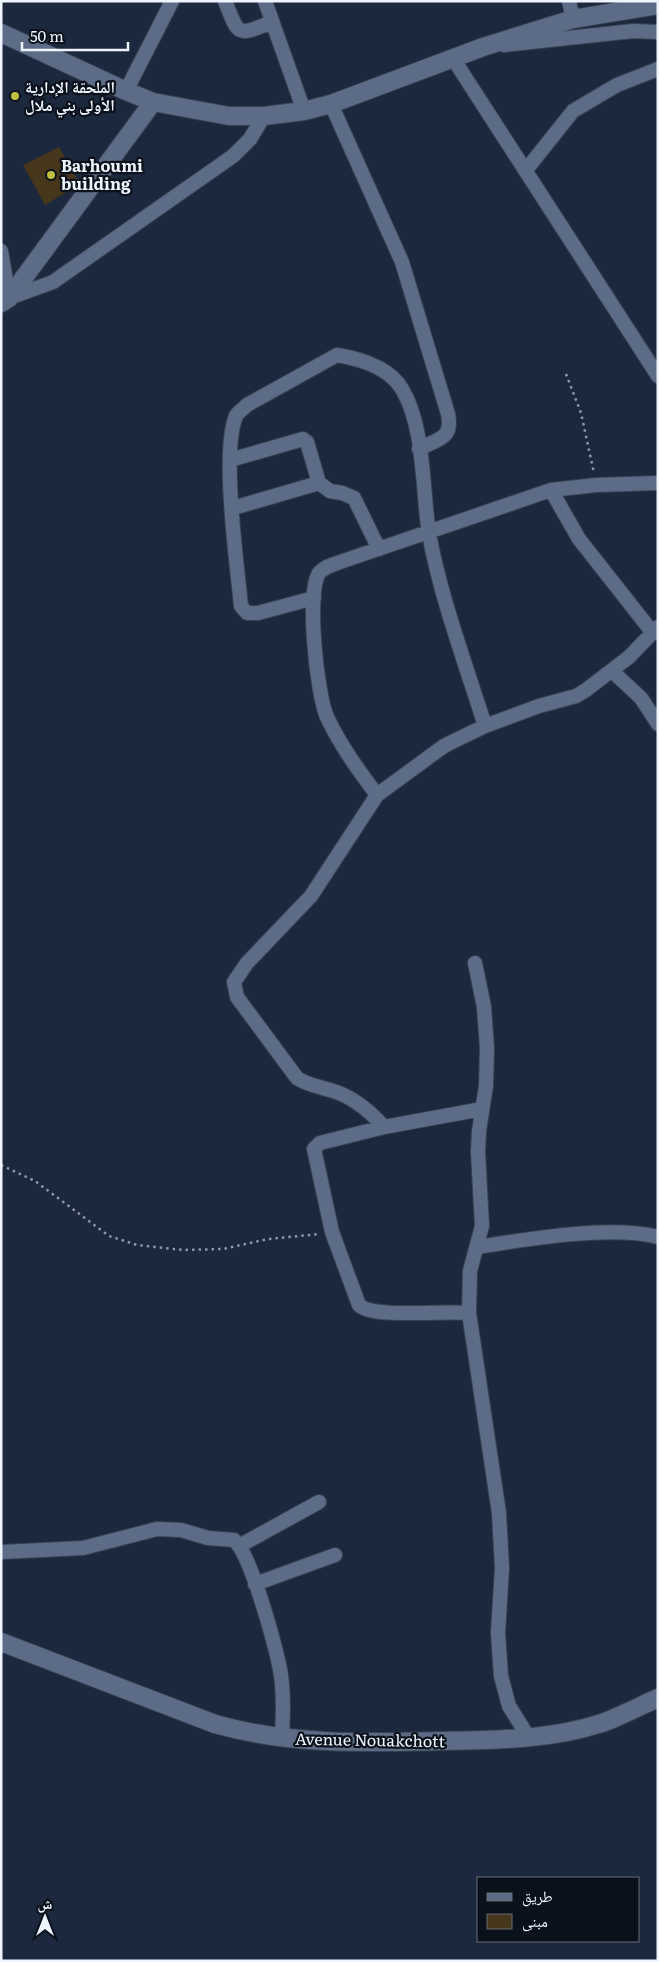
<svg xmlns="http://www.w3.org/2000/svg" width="659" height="1962" font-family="Literata,'Noto Naskh Arabic',serif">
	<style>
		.building { fill: #45361c }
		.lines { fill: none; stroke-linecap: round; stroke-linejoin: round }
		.minor-casing { stroke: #394254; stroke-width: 16 }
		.tertiary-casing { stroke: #394254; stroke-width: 20 }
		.path { stroke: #8f97a6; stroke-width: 2.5; stroke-dasharray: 2.5 4; stroke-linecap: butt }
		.minor { stroke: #5d6c86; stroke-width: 14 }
		.tertiary { stroke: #5d6c86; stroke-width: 18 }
		.poi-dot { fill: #bfbe41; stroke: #0b111b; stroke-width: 2 }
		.labels { text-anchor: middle; stroke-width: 4.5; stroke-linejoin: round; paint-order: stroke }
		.poi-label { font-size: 16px; font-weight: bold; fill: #eff5fe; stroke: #0b111b; text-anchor: start }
		.street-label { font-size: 16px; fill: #eff5fe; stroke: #0b111b }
	</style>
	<rect width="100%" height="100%" fill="#1c283e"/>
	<!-- building -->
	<path class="building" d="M59 147 80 184 45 205 23 165Z"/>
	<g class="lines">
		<!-- minor casing -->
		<g class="minor-casing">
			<path id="minor" d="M225 1C239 37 237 36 272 22
				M265 1 304 111
				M569 1 573 19
				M504 45 633 31 658 32
				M454 60 658 376
				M126 91 172 1
				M331 104 402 262 448 414C453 439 439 438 419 449
				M526 170 573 111 617 85 658 69
				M1 251 9 298 53 282 233 156 250 139 264 116
				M230 460 303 439 307 442 319 483 330 491 342 493 354 498 379 549
				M551 490 579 539 653 633
				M233 508 319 483
				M314 598 258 613H247L241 606C237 564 221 451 236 416 238 412 243 409 247 405L337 355C361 359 389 367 402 389 425 427 422 490 429 533 440 596 466 665 485 726
				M612 671 641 698 658 724
				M377 795C359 771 340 745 327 717 317 695 306 593 319 573 325 566 335 564 343 561L551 490 596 485 658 483
				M475 963 484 1007 487 1048 486 1086 479 1131 478 1152 482 1226 470 1271 469 1313 499 1513 502 1568 498 1633 501 1676 509 1706 529 1738
				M384 1127C369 1110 352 1096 330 1090 318 1086 307 1085 297 1078L237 997 234 982 247 963 311 896 377 795 444 746 458 739 485 726 539 706 576 696 586 690 629 657 658 627
				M478 1247C527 1239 611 1225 658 1237
				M469 1313C445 1310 373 1319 359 1305L332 1232 314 1149 320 1143 384 1127 482 1109
				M239 1546 319 1502
				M1 1552 83 1548 157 1529 181 1530 208 1538 234 1540C251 1554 275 1645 280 1669 284 1691 283 1715 282 1738
				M255 1584 335 1555"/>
		</g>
		<!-- tertiary casing -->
		<g class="tertiary-casing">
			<path id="tertiary" d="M1 33 126 91 153 102 229 116H264L304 111 331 104 483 47 573 19 658 5
				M1 303 9 298 153 102
				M1 1642 215 1724C289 1745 365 1743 441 1741 495 1740 550 1740 602 1723 621 1716 640 1706 658 1698"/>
		</g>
		<!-- path -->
		<path class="path" d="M566 374 581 413 594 473
			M1 1165 35 1181 109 1236 137 1245 183 1250 223 1249 268 1239 320 1234"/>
		<!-- minor -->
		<use href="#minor" class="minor"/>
		<!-- tertiary -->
		<use href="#tertiary" class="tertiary"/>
	</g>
	<!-- markers -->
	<g class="poi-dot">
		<circle cx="15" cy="96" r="5"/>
		<circle cx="51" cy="175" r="5"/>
	</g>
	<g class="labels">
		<!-- poi labels -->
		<g class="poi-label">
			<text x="25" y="93">الملحقة الإدارية<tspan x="25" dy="18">الأولى بني ملال</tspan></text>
			<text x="61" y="172">Barhoumi<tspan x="61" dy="18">building</tspan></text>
		</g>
		<!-- street labels -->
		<g class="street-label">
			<text transform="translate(370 1740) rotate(1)" y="6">Avenue Nouakchott</text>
		</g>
	</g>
	<!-- border -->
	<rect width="659" height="1962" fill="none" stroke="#eff5fe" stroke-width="5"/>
	<!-- legend -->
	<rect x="477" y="1877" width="162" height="65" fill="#0b111b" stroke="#666c76"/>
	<rect x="487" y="1893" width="25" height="8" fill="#5d6c86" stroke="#666c76"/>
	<text x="522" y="1902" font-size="15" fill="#eff5fe">طريق</text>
	<rect x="487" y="1914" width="25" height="15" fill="#45361c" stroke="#666c76"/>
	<text x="522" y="1927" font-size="15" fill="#eff5fe">مبنى</text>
	<!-- north arrow -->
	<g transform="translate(45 1917)" stroke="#0b111b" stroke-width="4" paint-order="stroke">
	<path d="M0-4L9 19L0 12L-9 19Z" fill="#eff5fe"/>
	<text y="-8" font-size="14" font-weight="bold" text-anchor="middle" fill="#eff5fe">ش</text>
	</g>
	<!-- scale -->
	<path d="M22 42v8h106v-8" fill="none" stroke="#eff5fe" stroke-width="2.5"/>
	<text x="30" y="42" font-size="15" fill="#eff5fe" stroke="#0b111b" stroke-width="4" paint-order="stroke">50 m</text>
</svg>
